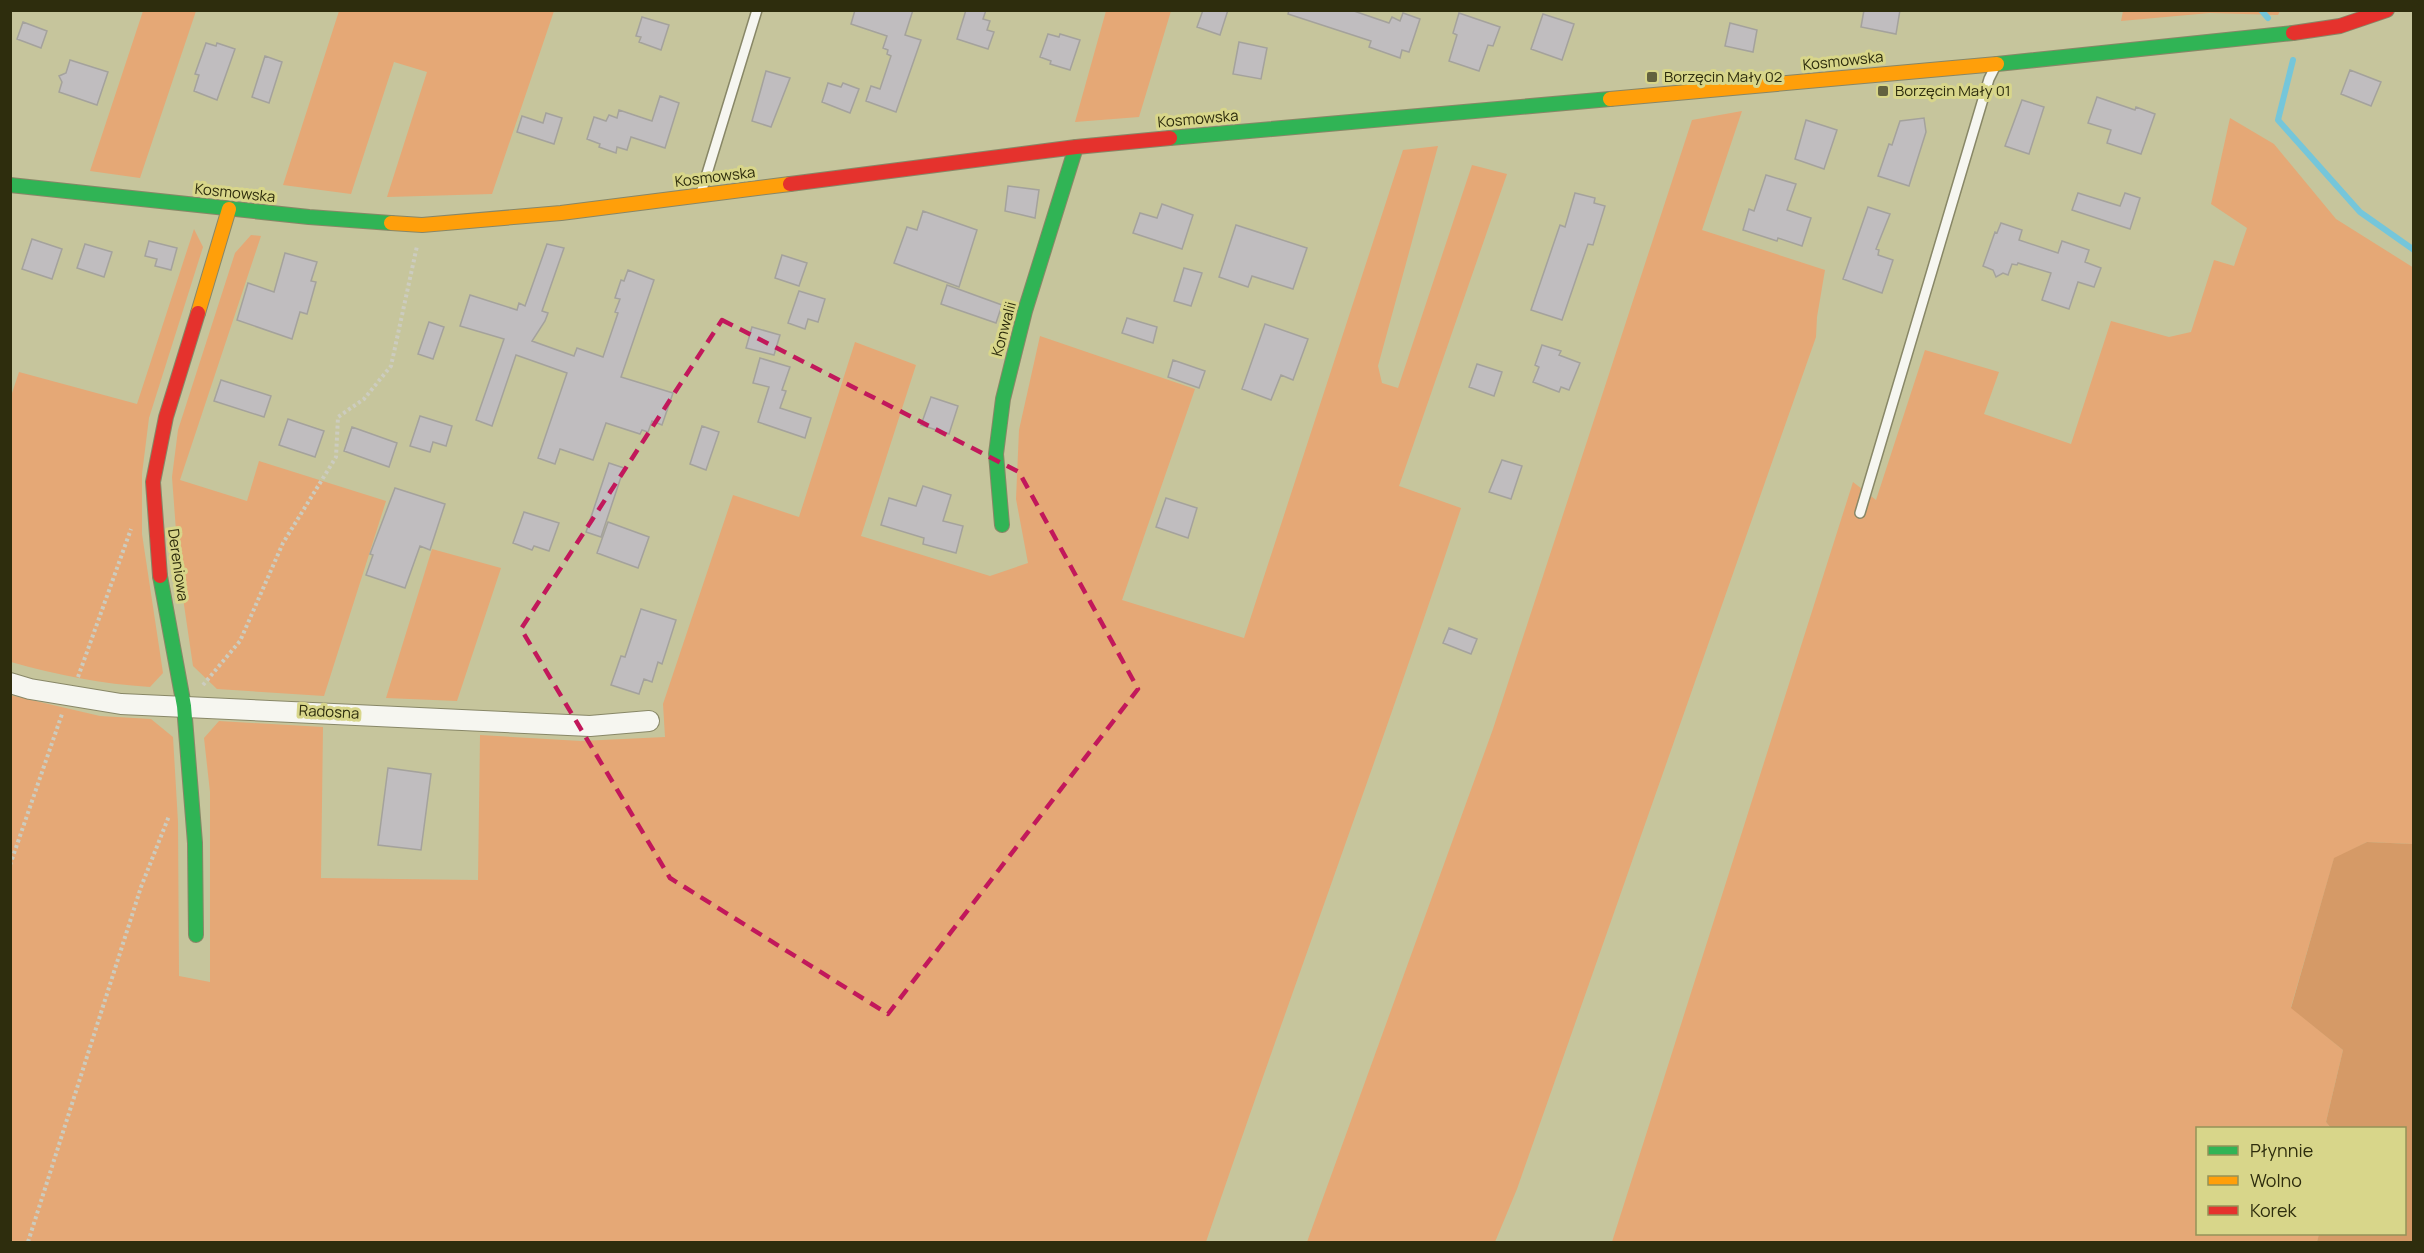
<svg xmlns="http://www.w3.org/2000/svg" width="2424" height="1253" font-family="Manrope,sans-serif">
	<style>
		.green { fill: #e5a876 }
		.forest { fill: #d59a67 }
		.lines { fill: none; stroke-linecap: round; stroke-linejoin: round }
		.stream { stroke: #75c6da; stroke-width: 6 }
		.building { fill: #c0bdbf; stroke: #a4a29c; stroke-width: 1.5 }
		.lane-casing { stroke: #888767; stroke-width: 12 }
		.street-casing { stroke: #888767; stroke-width: 22 }
		.fast-casing { stroke: #888767; stroke-width: 16 }
		.slow-casing { stroke: #888767; stroke-width: 16 }
		.jam-casing { stroke: #888767; stroke-width: 16 }
		.path { stroke: #ccccbf; stroke-width: 4; stroke-dasharray: 3 3; stroke-linecap: butt }
		.lane { stroke: #f6f6f0; stroke-width: 9 }
		.street { stroke: #f6f6f0; stroke-width: 20 }
		.fast { stroke: #30b455; stroke-width: 14 }
		.slow { stroke: #ff9f0a; stroke-width: 14 }
		.jam { stroke: #e5322d; stroke-width: 14 }
		.marked { fill: none; stroke: #c2185b; stroke-width: 4.5; stroke-dasharray: 12 8; stroke-linejoin: round }
		.poi-dot { fill: #63623f; stroke: #d8d68a; stroke-width: 2 }
		.labels { text-anchor: middle; stroke-width: 6; stroke-linejoin: round; paint-order: stroke }
		.street-label { font-size: 15px; fill: #2e2d0d; stroke: #d8d68a }
		.poi-label { font-size: 15px; fill: #2e2d0d; stroke: #d8d68a; text-anchor: start }
	</style>
	<rect width="100%" height="100%" fill="#c6c59c"/>
	<!-- green -->
	<path class="green" d="M143 11H196L140 178 90 171Z
		M339 11H554L492 194 387 197 427 72 394 62 351 194 283 185Z
		M1106 11H1171L1139 117 1075 122Z
		M2123 11V10L2280 11 2278 15 2210 13 2121 21Z
		M1742 111 1702 230 1825 270 1817 317 1816 337 1517 1189 1495 1242H1307L1493 729 1692 120Z
		M2230 118 2274 144 2336 219 2414 268 2413 844 2367 842 2334 859 2291 1007 2343 1050 2326 1122 2331 1128H2198V1234H2319L2317 1242H1612L1853 482 1876 500 1925 350 1999 372 1984 414 2071 444 2111 321 2169 337 2191 332 2214 260 2234 266 2247 228 2211 204Z
		M1438 146 1378 366 1382 383 1398 388 1472 165 1507 174 1399 486 1461 508C1380 754 1289 997 1206 1242H11L10 695 100 716 151 719 173 737 178 822 179 976 210 982V792L204 738 219 721 323 727 321 878 478 880 480 735 581 741 665 737 663 704 733 495 799 517 855 342 916 365 861 536 990 576 1028 563 1016 499 1019 430 1040 336 1195 389 1122 600 1244 638 1403 150Z
		M194 229 203 247 149 418 142 474V534L163 673 150 687C102 684 57 675 11 662L10 399 19 372 137 404Z
		M251 235 261 236 180 480 247 501 259 461 386 501 324 696 217 689 193 666 179 571 172 477 178 430 235 253Z
		M432 549 501 568 457 701 386 698Z"/>
	<!-- forest -->
	<path class="forest" d="M2367 842 2413 844V1242H2317L2319 1234H2404V1128H2331L2326 1122 2343 1050 2291 1008 2334 858Z"/>
	<g class="lines">
		<!-- stream -->
		<path class="stream" d="M2261 10 2268 18
			M2293 60 2278 120 2360 212 2414 250"/>
	</g>
	<!-- building -->
	<path class="building" d="M855 10H913L905 35 921 40 896 112 866 101 871 86 880 89 891 56 887 54 888 50 883 48 887 36 851 24Z
		M966 10H986L983 19 990 21 987 30 994 32 988 49 957 39Z
		M1203 10H1228L1220 35 1197 27Z
		M1289 10H1351L1389 23 1392 17 1400 21 1403 13 1420 19 1409 52 1402 50 1400 58 1369 47 1371 41 1288 14Z
		M1864 10H1900L1896 34 1861 27Z
		M1459 13 1500 27 1493 46 1488 45 1479 71 1449 61 1457 35 1453 33Z
		M1543 14 1574 24 1562 60 1531 49Z
		M642 17 669 25 661 50 639 42 641 37 636 36Z
		M23 22 47 31 41 48 17 39Z
		M1730 23 1757 30 1753 52 1725 46Z
		M1048 34 1059 37 1060 34 1080 40 1070 70 1050 64 1051 61 1040 57Z
		M1239 42 1267 48 1261 79 1233 74Z
		M206 43 216 46 217 43 235 49 217 100 194 91 199 75 195 74Z
		M265 56 282 62 269 103 252 97Z
		M70 60 108 72 97 105 59 92 62 82 59 76 66 73Z
		M2350 70 2381 82 2371 106 2341 94Z
		M766 71 790 78 771 127 752 121Z
		M828 83 841 87 843 83 859 89 850 113 822 102Z
		M660 96 679 103 665 148 631 137 627 150 617 147 616 153 599 147 600 144 587 139 594 117 606 121 609 115 617 118 619 110 652 121Z
		M2097 97 2135 110 2136 107 2155 114 2141 154 2107 143 2111 130 2088 123Z
		M2022 100 2044 107 2029 154 2005 146Z
		M546 113 562 118 554 144 517 132 522 116 543 123Z
		M1924 118 1926 132 1909 186 1878 176 1889 144 1892 145 1900 121Z
		M1806 120 1837 130 1824 169 1795 159Z
		M1766 175 1796 184 1787 210 1811 218 1802 246 1778 238 1777 241 1743 230 1749 209 1754 211Z
		M1008 186 1039 190 1035 218 1005 211Z
		M1575 193 1595 198 1594 203 1605 206 1593 245 1588 244 1562 320 1531 310 1560 225 1565 227Z
		M2078 193 2120 206 2125 193 2140 198 2130 229 2072 210Z
		M1162 204 1193 215 1182 249 1133 233 1140 213 1157 218Z
		M1868 207 1890 214 1876 249 1879 250 1878 255 1893 260 1882 293 1843 279Z
		M923 211 977 230 959 287 894 263 907 227 917 230Z
		M2001 223 2022 230 2019 240 2058 253 2062 241 2089 250 2085 262 2101 268 2094 287 2078 282 2069 309 2042 300 2051 273 2018 263 2017 265 2012 264 2008 275 2003 273 1996 277 1993 270 1983 266 1995 232 1997 233Z
		M1236 225 1307 248 1293 289 1252 276 1248 287 1219 277Z
		M32 239 62 249 52 279 22 269Z
		M149 241 177 248 171 270 155 266 157 259 145 256Z
		M85 244 112 252 104 277 77 268Z
		M547 244 564 248 542 311 548 313 545 321 532 341 574 356 577 348 603 357 618 313 615 312 620 299 615 298 621 280 624 281 628 270 654 280 621 377 673 393 662 425 652 421 648 432 642 430 640 434 606 423 593 460 560 449 555 464 538 458 567 373 516 355 492 426 476 420 504 339 460 326 470 295 517 310 519 303 525 306Z
		M285 253 317 262 311 281 316 282 307 314 300 312 292 339 237 320 248 283 274 292Z
		M782 255 807 263 799 286 775 278Z
		M1184 268 1202 273 1191 306 1174 301Z
		M947 285 1002 305 996 323 941 304Z
		M799 291 825 299 818 322 808 319 805 329 788 323Z
		M1127 318 1157 327 1153 343 1122 333Z
		M429 322 444 327 433 359 418 354Z
		M1265 324 1308 339 1293 380 1281 375 1271 400 1242 389Z
		M752 327 780 335 774 355 746 348Z
		M1542 345 1561 351 1559 355 1580 363 1569 390 1561 387 1559 392 1533 382 1539 367 1535 365Z
		M760 358 790 367 782 390 786 391 780 408 811 418 805 438 758 422 769 387 753 383Z
		M1173 360 1205 371 1199 388 1168 377Z
		M1477 364 1502 372 1494 396 1469 387Z
		M221 380 271 396 264 417 214 401Z
		M931 397 958 406 949 434 921 425Z
		M420 416 452 426 446 446 433 442 430 452 410 446Z
		M288 419 324 431 315 457 279 445Z
		M702 426 719 432 706 470 690 464Z
		M352 427 397 443 389 467 344 451Z
		M1502 460 1522 466 1511 499 1489 492Z
		M609 463 624 468 601 537 586 532Z
		M923 486 951 495 943 521 963 526 956 553 923 544 924 538 881 525 889 498 916 506Z
		M395 488 445 504 430 550 420 546 405 588 366 575 373 555 370 554Z
		M1166 498 1197 508 1188 538 1156 527Z
		M524 512 559 523 549 551 534 546 532 550 513 543Z
		M608 522 649 537 638 568 597 553Z
		M641 609 676 620 662 664 658 662 652 682 644 679 639 694 611 685 621 656 625 657Z
		M1449 628 1477 639 1471 654 1443 643Z
		M388 768 431 774 421 850 378 845Z"/>
	<g class="lines">
		<!-- lane casing -->
		<g class="lane-casing">
			<path id="lane" d="M701 193 757 10
				M1860 513 1989 79 1995 67"/>
		</g>
		<!-- street casing -->
		<g class="street-casing">
			<path id="street" d="M10 683 30 689 121 704 590 726 649 721"/>
		</g>
		<!-- fast casing -->
		<g class="fast-casing">
			<path id="fast" d="M1997 64 2293 33
				M1170 138 1610 99
				M10 185 309 217 391 223
				M1002 525 996 454 1003 399 1025 311 1076 147
				M160 576 184 706 195 843 196 935"/>
		</g>
		<!-- slow casing -->
		<g class="slow-casing">
			<path id="slow" d="M1610 99 1997 64
				M391 223 422 225 561 213 790 184
				M198 313 229 209"/>
		</g>
		<!-- jam casing -->
		<g class="jam-casing">
			<path id="jam" d="M2293 33 2340 26 2387 10
				M790 184 1076 147 1170 138
				M160 576 153 482 166 417 198 313"/>
		</g>
		<!-- path -->
		<path class="path" d="M78 677 131 529
			M203 685 240 641 283 543 336 457 338 417 364 399 391 366 417 246
			M10 865 62 714
			M28 1242 141 887 169 816"/>
		<!-- lane -->
		<use href="#lane" class="lane"/>
		<!-- street -->
		<use href="#street" class="street"/>
		<!-- fast -->
		<use href="#fast" class="fast"/>
		<!-- slow -->
		<use href="#slow" class="slow"/>
		<!-- jam -->
		<use href="#jam" class="jam"/>
	</g>
	<!-- marked area -->
	<path class="marked" d="M722 320 1019 472 1138 689 888 1014 670 878 521 629Z"/>
	<!-- markers -->
	<g class="poi-dot">
		<rect x="1646" y="71" width="12" height="12" rx="3"/>
		<rect x="1877" y="85" width="12" height="12" rx="3"/>
	</g>
	<g class="labels">
		<!-- street labels -->
		<g class="street-label">
			<text transform="translate(1843 61) rotate(-6)" y="5">Kosmowska</text>
			<text transform="translate(1198 119) rotate(-5)" y="5">Kosmowska</text>
			<text transform="translate(715 177) rotate(-7)" y="5">Kosmowska</text>
			<text transform="translate(235 193) rotate(6)" y="5">Kosmowska</text>
			<text transform="translate(1004 329) rotate(-75)" y="5">Konwalii</text>
			<text transform="translate(178 565) rotate(82)" y="5">Dereniowa</text>
			<text transform="translate(329 712) rotate(3)" y="5">Radosna</text>
		</g>
		<!-- poi labels -->
		<g class="poi-label">
			<text x="1664" y="82">Borzęcin Mały 02</text>
			<text x="1895" y="96">Borzęcin Mały 01</text>
		</g>
	</g>
	<!-- border -->
	<rect width="2424" height="1253" fill="none" stroke="#2e2d0d" stroke-width="24"/>
	<!-- legend -->
	<rect x="2196" y="1127" width="210" height="108" fill="#d8d68a" stroke="#949258" stroke-width="1.5"/>
	<rect x="2208" y="1146" width="30" height="9" fill="#30b455" stroke="#949258" stroke-width="1.5"/>
	<text x="2250" y="1157" font-size="18" fill="#2e2d0d">Płynnie</text>
	<rect x="2208" y="1176" width="30" height="9" fill="#ff9f0a" stroke="#949258" stroke-width="1.5"/>
	<text x="2250" y="1187" font-size="18" fill="#2e2d0d">Wolno</text>
	<rect x="2208" y="1206" width="30" height="9" fill="#e5322d" stroke="#949258" stroke-width="1.5"/>
	<text x="2250" y="1217" font-size="18" fill="#2e2d0d">Korek</text>
</svg>
